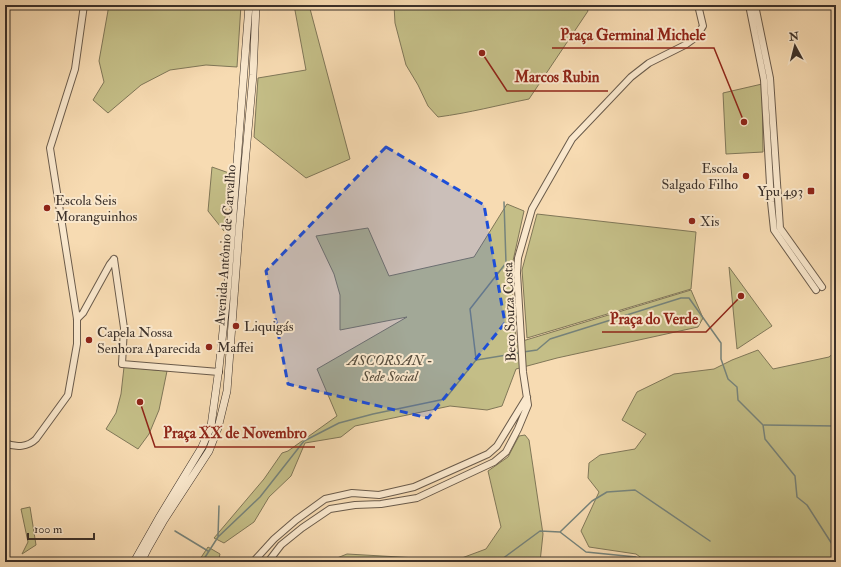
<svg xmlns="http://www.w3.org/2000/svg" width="841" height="567" font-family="'IM FELL Double Pica',serif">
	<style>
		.green { fill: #c4be87; stroke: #807758 }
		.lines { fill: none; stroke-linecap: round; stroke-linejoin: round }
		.stream { stroke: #76837b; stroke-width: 1.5 }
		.tertiary-casing { stroke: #6a5b4b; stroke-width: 8 }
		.secondary-casing { stroke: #3b3029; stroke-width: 8 }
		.tertiary { stroke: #fae8cd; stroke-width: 6 }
		.secondary { stroke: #fae8cd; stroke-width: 7 }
		.marked { fill: #1d4ed8; fill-opacity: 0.2; stroke: #1d4ed8; stroke-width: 3; stroke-dasharray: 8 5; stroke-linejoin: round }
		.poi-dot { fill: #8f2418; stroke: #fae8cd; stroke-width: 1.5 }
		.labels { text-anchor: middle; stroke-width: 4; stroke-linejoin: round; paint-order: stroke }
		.poi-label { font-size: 14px; fill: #3b3029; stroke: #fae8cd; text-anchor: start }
		.street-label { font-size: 14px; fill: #3b3029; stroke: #fae8cd }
		.park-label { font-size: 14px; font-style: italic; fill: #564c3c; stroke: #fae8cd }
		.leader { fill: none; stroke: #8f2418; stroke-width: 1.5 }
		.callout-dot { fill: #8f2418; stroke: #fae8cd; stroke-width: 1.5 }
		.callout-label { font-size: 15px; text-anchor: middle; font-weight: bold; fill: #8f2418; stroke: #fae8cd; stroke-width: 4; stroke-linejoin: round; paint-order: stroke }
	</style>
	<rect width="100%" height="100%" fill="#f7dbb2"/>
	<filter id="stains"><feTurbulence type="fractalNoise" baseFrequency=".005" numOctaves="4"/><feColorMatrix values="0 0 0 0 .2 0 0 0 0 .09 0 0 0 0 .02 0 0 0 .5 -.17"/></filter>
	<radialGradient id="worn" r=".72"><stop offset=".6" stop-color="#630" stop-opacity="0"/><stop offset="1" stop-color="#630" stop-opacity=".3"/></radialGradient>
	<!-- green -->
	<path class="green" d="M109 5H241L237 67 206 65 170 70 141 85 108 113 93 100 104 82 99 61Z
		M294 5H309L350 159 306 178 254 137 258 78 306 70Z
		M394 5H586L588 11 529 99C499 105 469 113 438 117L428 106 418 85 406 65 395 23Z
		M762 84 763 152 726 154 723 93Z
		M212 167 229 173 224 231 208 211Z
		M507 204 524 211 511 270 516 343 691 290 703 318 698 327 557 358 516 369 502 406 487 410 450 406 355 426 341 437 305 443 291 476 269 497 254 522 224 543 214 538 264 479 282 453 288 451 337 416 317 369 407 317 340 330V295L334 274 316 236 368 228 389 276 474 257Z
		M537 214 696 232 691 289 527 338 522 270Z
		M729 267 772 326 737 349Z
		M758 350 773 369 829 357 836 351V562H647L636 554 589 547 581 531 599 492 588 478 589 463 600 455 635 449 646 434 622 420 637 392 674 374 714 369 732 360Z
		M124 367 167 371 159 410 149 434 138 449 106 429 116 413 121 394Z
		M525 435 529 440 543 534 540 562H451L486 549 501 527 488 471 508 457 519 436Z
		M30 507 36 545 22 554 28 542 21 509Z
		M208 547 220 554 218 562H198Z
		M347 554 417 558 440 562H327Z"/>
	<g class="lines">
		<!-- stream -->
		<path class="stream" d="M523 352 537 350 550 339 681 298H689L721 343V359L728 379 737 387 738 400 763 425 765 439 795 476 797 497 807 505 832 544 836 548
			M476 359 470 309 506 263 504 202
			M764 425 836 426
			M175 531 208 551
			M560 532 592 501 607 492 635 490 710 541
			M218 536 219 506
			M202 562 218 537 260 497 304 441 339 423 373 414 445 399 476 360 519 353
			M498 562 540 531 560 532 586 552 636 557 638 562"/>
		<!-- tertiary casing -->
		<g class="tertiary-casing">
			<path id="tertiary" d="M749 5 764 80 771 202 774 230 816 290
				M755 5 770 78 780 228 822 287
				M114 259 124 328 122 364 219 372
				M77 319 83 313 110 264 114 259
				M5 443C16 448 28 447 36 439L68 395 77 344V319L50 148 75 69 84 5
				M253 562 274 539 296 520 325 499 352 493 379 495 414 487 488 454 497 446 527 397
				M268 562 281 545 302 528 330 509 355 505 381 504 417 498 494 462 506 452 518 429 528 405 523 372 517 273 518 258 532 209 572 139 631 77 649 63 685 45 696 37 703 26 698 5"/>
		</g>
		<!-- secondary casing -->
		<g class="secondary-casing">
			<path id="secondary" d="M134 562 160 516 202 447 211 426 219 368 227 294 249 5
				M141 562 148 548 164 520 209 451 218 428 227 391 239 231 253 75 256 5"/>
		</g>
		<!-- tertiary -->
		<use href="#tertiary" class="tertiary"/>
		<!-- secondary -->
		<use href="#secondary" class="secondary"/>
	</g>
	<!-- marked area -->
	<path class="marked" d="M386 147 484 205 505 323 428 418 288 384 266 271Z"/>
	<!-- markers -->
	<g class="poi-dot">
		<circle cx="746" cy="176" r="4"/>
		<rect x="807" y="187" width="8" height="8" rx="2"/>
		<circle cx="47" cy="208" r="4"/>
		<circle cx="692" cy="221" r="4"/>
		<circle cx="236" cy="326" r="4"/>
		<circle cx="89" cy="340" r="4"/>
		<circle cx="209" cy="347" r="4"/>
	</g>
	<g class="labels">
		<!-- poi labels -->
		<g class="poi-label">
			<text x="738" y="173" text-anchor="end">Escola<tspan x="738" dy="16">Salgado Filho</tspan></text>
			<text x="803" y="196" text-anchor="end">Ypu 493</text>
			<text x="55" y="205">Escola Seis<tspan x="55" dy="16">Moranguinhos</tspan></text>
			<text x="700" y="226">Xis</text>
			<text x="244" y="331">Liquigás</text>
			<text x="97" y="337">Capela Nossa<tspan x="97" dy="16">Senhora Aparecida</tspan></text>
			<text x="217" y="352">Maffei</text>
		</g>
		<!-- street labels -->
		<g class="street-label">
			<text transform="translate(225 245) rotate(-86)" y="5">Avenida Antônio de Carvalho</text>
			<text transform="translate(509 312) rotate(-92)" y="5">Beco Souza Costa</text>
		</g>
		<!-- park labels -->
		<g class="park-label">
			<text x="390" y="365">ASCORSAN -<tspan x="390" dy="16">Sede Social</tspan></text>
		</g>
	</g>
	<!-- callouts -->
	<path class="leader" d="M744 122L714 48H552M482 53L507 91H608M741 296L706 332H602M140 402L155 447H315"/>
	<g class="callout-dot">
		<circle cx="744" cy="122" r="4"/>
		<circle cx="482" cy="53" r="4"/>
		<circle cx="741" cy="296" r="4"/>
		<circle cx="140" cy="402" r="4"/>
	</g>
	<g class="callout-label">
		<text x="633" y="40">Praça Germinal Michele</text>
		<text x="557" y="82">Marcos Rubin</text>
		<text x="654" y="324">Praça do Verde</text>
		<text x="235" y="438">Praça XX de Novembro</text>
	</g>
	<!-- margin -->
	<rect width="841" height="567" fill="none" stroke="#f7dbb2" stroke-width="20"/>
	<rect x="6" y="6" width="829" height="555" fill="none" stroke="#3b3029" stroke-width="2"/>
	<rect x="10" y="10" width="821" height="547" fill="none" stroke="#3b3029"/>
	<!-- north arrow -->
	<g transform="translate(795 46) rotate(353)" stroke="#fae8cd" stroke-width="3" paint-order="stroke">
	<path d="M0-3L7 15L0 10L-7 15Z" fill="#3b3029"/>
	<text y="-6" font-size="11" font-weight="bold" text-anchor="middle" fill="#3b3029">N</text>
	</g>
	<!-- scale -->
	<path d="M28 533v6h66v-6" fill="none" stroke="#3b3029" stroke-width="2"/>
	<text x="34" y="533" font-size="12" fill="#3b3029" stroke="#fae8cd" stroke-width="3" paint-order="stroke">100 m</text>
	<rect width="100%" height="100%" filter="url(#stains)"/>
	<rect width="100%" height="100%" fill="url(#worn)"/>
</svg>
